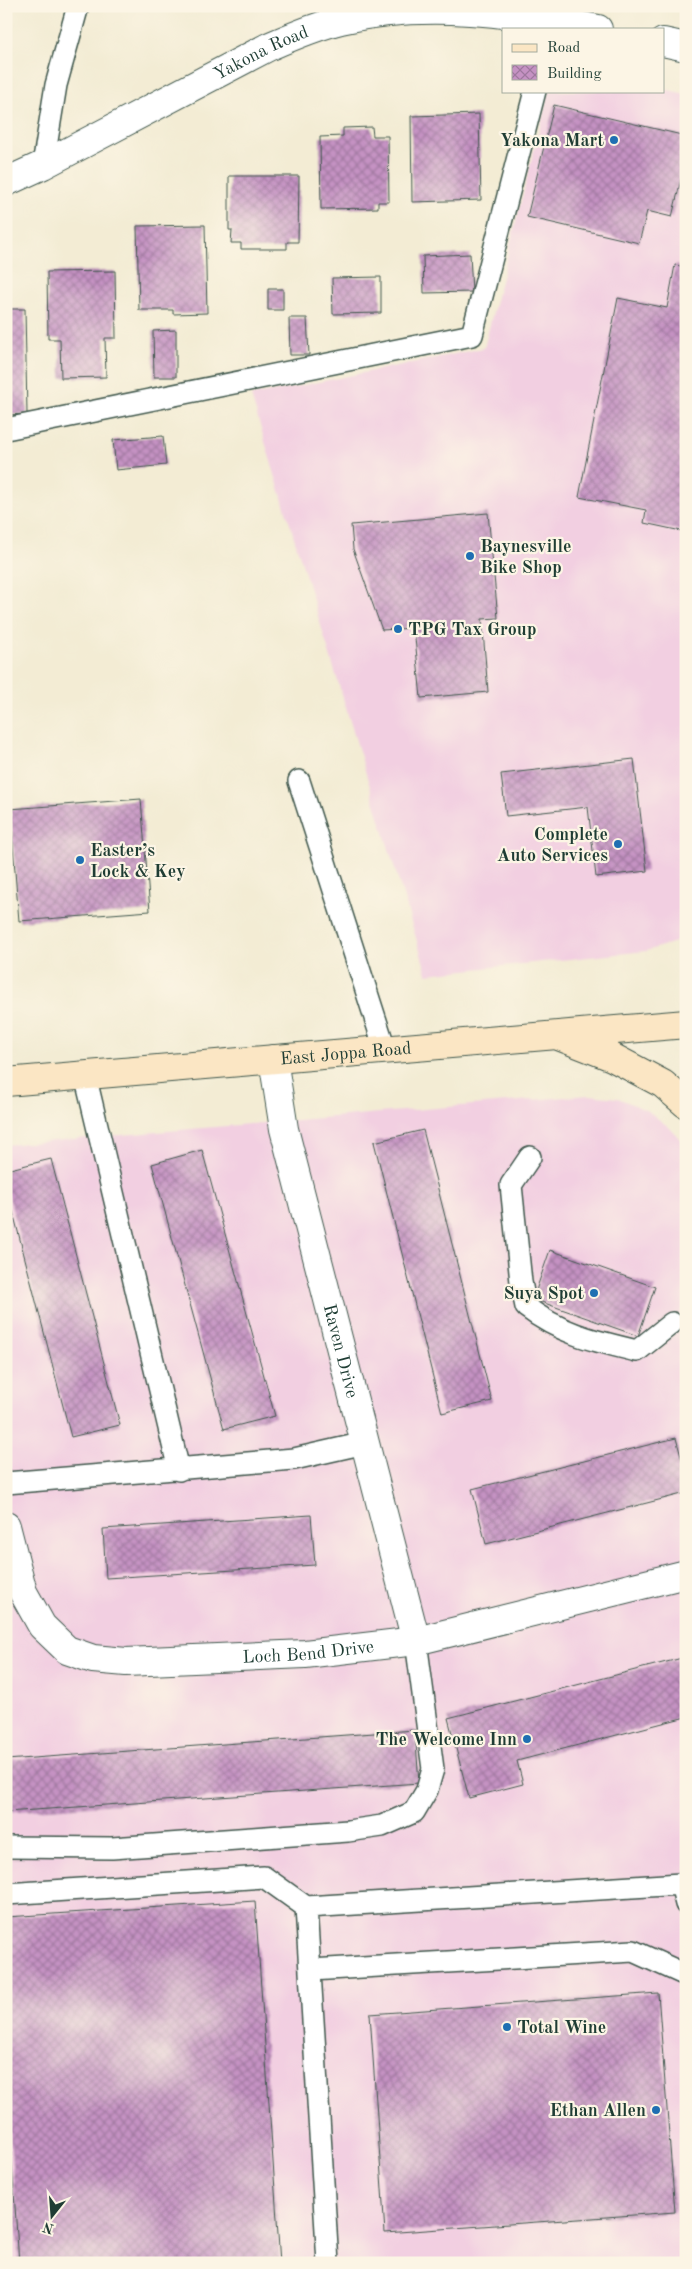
<svg xmlns="http://www.w3.org/2000/svg" width="692" height="2269" font-family="'Old Standard TT',serif">
	<style>
		.built { fill: #f2cfe1 }
		.building { fill: url(#building-cross-hatch) }
		.lines { fill: none; stroke-linecap: round; stroke-linejoin: round }
		.service-casing { stroke: #3f574c; stroke-width: 24 }
		.minor-casing { stroke: #3f574c; stroke-width: 30 }
		.secondary-casing { stroke: #3f574c; stroke-width: 30 }
		.service { stroke: #fff; stroke-width: 21 }
		.minor { stroke: #fff; stroke-width: 28 }
		.secondary { stroke: #fbe6c4; stroke-width: 28 }
		.poi-dot { fill: #1f6fb2; stroke: #fcf5e5; stroke-width: 2 }
		.labels { text-anchor: middle; stroke-width: 4.5; stroke-linejoin: round; paint-order: stroke }
		.street-label { font-size: 18px; fill: #1f3d34; stroke: #fcf5e5 }
		.poi-label { font-size: 18px; font-weight: bold; fill: #1f3d34; stroke: #fcf5e5; text-anchor: end }
	</style>
	<defs>
		<pattern id="building-cross-hatch" width="8" height="8" patternUnits="userSpaceOnUse" patternTransform="scale(1.25)"><rect width="8" height="8" fill="#c592c3"/><path d="M0 0l8 8M0 8l8-8" fill="none" stroke="#9f789f"/></pattern>
	</defs>
	<rect width="100%" height="100%" fill="#fcf5e5"/>
	<filter id="ink" filterUnits="userSpaceOnUse"><feTurbulence type="fractalNoise" baseFrequency=".02" numOctaves="2"/><feDisplacementMap in="SourceGraphic" scale="10" xChannelSelector="R" yChannelSelector="G"/><feConvolveMatrix kernelMatrix="1 2 1 2 8 2 1 2 1" color-interpolation-filters="sRGB"/></filter>
	<filter id="wash" filterUnits="userSpaceOnUse"><feTurbulence type="fractalNoise" baseFrequency=".0096" numOctaves="4" result="noise"/><feDisplacementMap in="SourceGraphic" scale="20" xChannelSelector="R" yChannelSelector="G"/><feGaussianBlur stdDeviation="1.12" result="paint"/><feColorMatrix in="noise" values="0 0 0 0 0 0 0 0 0 0 0 0 0 0 0 0 0 1.4 0 .05"/><feComposite in="paint" operator="in"/></filter>
	<g filter="url(#wash)">
		<rect width="100%" height="100%" fill="#f3ecd4"/>
		<!-- built -->
		<path class="built" d="M663 89 686 94V933L675 942 646 951 427 974 251 396 484 348 549 91H663Z
			M589 1095 618 1098 648 1111 670 1128 686 1146V2263H6V1145Z"/>
		<g id="blocks">
			<!-- building -->
			<path class="building" d="M554 105 686 136V159L672 217 647 211 639 243 527 217Z
				M479 114 481 200 412 202 411 116Z
				M372 127 373 136H388L389 202H378V208L321 209 320 137 343 136V128Z
				M229 176H299L298 242H287V249H241V243H231L232 230H229Z
				M205 225 207 313 173 314V310H139L137 226Z
				M470 254 472 292 424 293 423 256Z
				M675 265 686 267V532L644 523 646 510 579 497 618 298 667 308Z
				M115 271 116 338H105L106 377 61 378 60 339H48L47 272Z
				M381 277V313L333 314 332 278Z
				M268 289H283V310H268Z
				M6 309H25L27 414 6 415Z
				M289 318H307L309 355H290Z
				M176 330V377H154L153 331Z
				M163 436 166 465 116 470 113 440Z
				M488 513 498 618 482 619 488 692 421 698 414 628 382 630 353 549 351 525Z
				M634 759 647 871 596 877 588 807 506 816 501 774Z
				M141 799 150 911 19 921 10 809Z
				M423 1130 492 1401 442 1413 374 1142Z
				M202 1150 275 1416 224 1429 152 1164Z
				M51 1159 120 1425 71 1437 6 1185V1170Z
				M550 1250 655 1287 638 1336 533 1299Z
				M676 1438 686 1475V1493L486 1544 472 1489Z
				M311 1515 315 1565 106 1578 103 1529Z
				M686 1657V1717L517 1761 523 1784 469 1798 448 1718Z
				M415 1730 419 1783 6 1812V1760Z
				M255 1901 280 2263H19L6 2080V1917Z
				M658 1993 675 2212 385 2233 370 2014Z"/>
		</g>
	</g>
	<g filter="url(#ink)">
		<use href="#blocks" fill-opacity="0" stroke="#3f574c" stroke-width="1"/>
		<g class="lines">
			<!-- service casing -->
			<g class="service-casing">
				<path id="service" d="M43 165 56 85 78 6
					M6 429 472 335 535 91
					M299 781 385 1049
					M85 1075 179 1470
					M530 1157 511 1185 521 1282 526 1307C561 1334 595 1341 637 1351L672 1323
					M6 1483 294 1459 365 1443
					M6 1847 112 1848 348 1831 382 1826 414 1812 427 1790 433 1769 416 1641
					M6 1894 264 1877 306 1907 681 1884 686 1904
					M306 1907 328 2263
					M311 1970 633 1951 686 1975"/>
			</g>
			<!-- minor casing -->
			<g class="minor-casing">
				<g id="minor">
					<path d="M663 42 686 47"/>
					<path id="s1" d="M6 182 43 165 270 46C293 36 317 26 341 20 425 0 515 13 598 29"/>
					<path id="s2" d="M273 1059 284 1129 416 1641"/>
					<path id="s3" d="M6 1526 23 1592 42 1626 67 1650 93 1659 126 1662 305 1654 416 1641 686 1574"/>
				</g>
			</g>
			<!-- secondary casing -->
			<g class="secondary-casing">
				<g id="secondary">
					<path d="M561 1037 612 1057 663 1084 686 1104"/>
					<path id="s4" d="M6 1082 686 1024"/>
				</g>
			</g>
			<!-- service -->
			<use href="#service" class="service"/>
			<!-- minor -->
			<use href="#minor" class="minor"/>
			<!-- secondary -->
			<use href="#secondary" class="secondary"/>
		</g>
	</g>
	<!-- markers -->
	<g class="poi-dot">
		<circle cx="614" cy="140" r="5"/>
		<circle cx="470" cy="556" r="5"/>
		<circle cx="398" cy="629" r="5"/>
		<circle cx="618" cy="844" r="5"/>
		<circle cx="80" cy="860" r="5"/>
		<circle cx="594" cy="1293" r="5"/>
		<circle cx="527" cy="1739" r="5"/>
		<circle cx="507" cy="2027" r="5"/>
		<circle cx="656" cy="2110" r="5"/>
	</g>
	<g class="labels">
		<!-- street labels -->
		<g class="street-label">
			<text dy="6" stroke="none"><textPath href="#s1" startOffset="286">Yakona Road</textPath></text>
			<text dy="6" stroke="none"><textPath href="#s4" startOffset="341">East Joppa Road</textPath></text>
			<text dy="6" stroke="none"><textPath href="#s2" startOffset="300">Raven Drive</textPath></text>
			<text dy="6" stroke="none"><textPath href="#s3" startOffset="385">Loch Bend Drive</textPath></text>
		</g>
		<!-- poi labels -->
		<g class="poi-label">
			<text x="604" y="146">Yakona Mart</text>
			<text x="480" y="552" text-anchor="start">Baynesville<tspan x="480" dy="21">Bike Shop</tspan></text>
			<text x="408" y="635" text-anchor="start">TPG Tax Group</text>
			<text x="608" y="840">Complete<tspan x="608" dy="21">Auto Services</tspan></text>
			<text x="90" y="856" text-anchor="start">Easter’s<tspan x="90" dy="21">Lock &amp; Key</tspan></text>
			<text x="584" y="1299">Suya Spot</text>
			<text x="517" y="1745">The Welcome Inn</text>
			<text x="517" y="2033" text-anchor="start">Total Wine</text>
			<text x="646" y="2116">Ethan Allen</text>
		</g>
	</g>
	<!-- margin -->
	<rect width="692" height="2269" fill="none" stroke="#fcf5e5" stroke-width="25"/>
	<!-- legend -->
	<rect x="502" y="28" width="162" height="65" fill="#fcf5e5" stroke="#a4ab9e"/>
	<rect x="512" y="44" width="25" height="8" fill="#fbe6c4" stroke="#a4ab9e"/>
	<text x="547" y="52" font-size="15" fill="#1f3d34">Road</text>
	<rect x="512" y="65" width="25" height="15" fill="url(#building-cross-hatch)" stroke="#a4ab9e"/>
	<text x="547" y="78" font-size="15" fill="#1f3d34">Building</text>
	<!-- north arrow -->
	<g transform="translate(52 2216) rotate(197)" stroke="#fcf5e5" stroke-width="4" paint-order="stroke">
	<path d="M0-4L9 19L0 12L-9 19Z" fill="#1f3d34"/>
	<text y="-8" font-size="14" font-weight="bold" text-anchor="middle" fill="#1f3d34">N</text>
	</g>
</svg>
